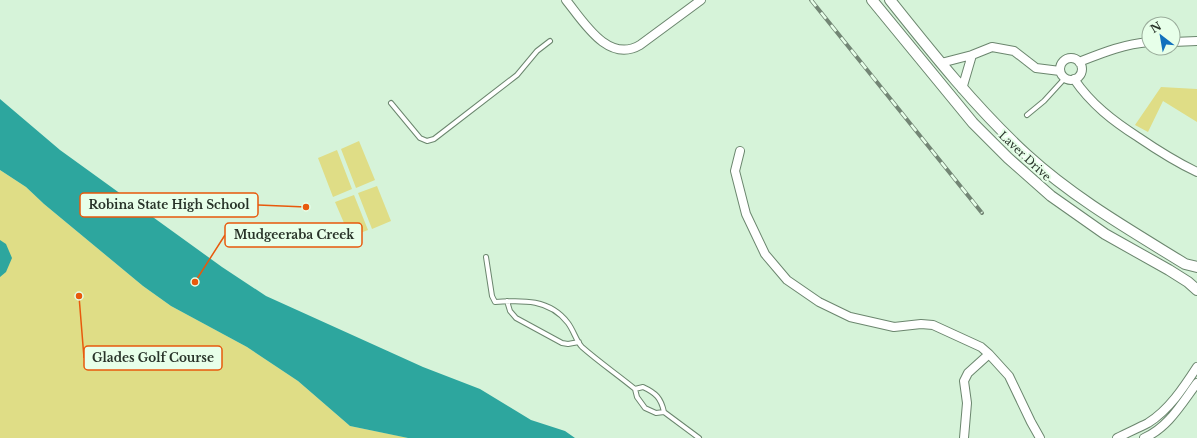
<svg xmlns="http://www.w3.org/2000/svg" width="1197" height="438" font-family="'Libre Baskerville',serif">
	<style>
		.green { fill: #dfdd86 }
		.water { fill: #2da69e }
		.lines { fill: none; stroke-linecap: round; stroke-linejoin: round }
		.service-casing { stroke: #6b866e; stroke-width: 6 }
		.minor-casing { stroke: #6b866e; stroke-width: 10 }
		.tertiary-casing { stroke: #6b866e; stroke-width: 12 }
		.service { stroke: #fff; stroke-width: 4 }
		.minor { stroke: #fff; stroke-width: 8 }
		.tertiary { stroke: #fff; stroke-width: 10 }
		.rail-casing { stroke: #738675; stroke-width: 4 }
		.rail { stroke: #e7ffe9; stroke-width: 2.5; stroke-dasharray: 8; stroke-linecap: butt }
		.labels { text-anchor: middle; stroke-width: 4; stroke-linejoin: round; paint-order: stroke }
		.street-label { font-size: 11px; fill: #283329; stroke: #e7ffe9 }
		.leader { fill: none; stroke: #e8590c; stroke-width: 1.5 }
		.callout-dot { fill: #e8590c; stroke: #e7ffe9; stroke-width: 1.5 }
		.callout { fill: #e7ffe9; stroke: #e8590c; stroke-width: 1.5 }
		.callout-label { font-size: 12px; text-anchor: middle; font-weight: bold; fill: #283329 }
	</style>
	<rect width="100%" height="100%" fill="#d6f3d9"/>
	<!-- green -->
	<path class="green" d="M1161 87 1197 89V122L1163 101 1148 132 1135 125Z
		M359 141 375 180 356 188 341 149Z
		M337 150 352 189 333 197 318 158Z
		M0 170 26 187 44 204 143 286 171 306 247 347 298 381 350 426 409 438H0Z
		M377 186 391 221 372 229 358 193Z
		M354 195 368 230 350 237 335 202Z"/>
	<!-- water -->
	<path class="water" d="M0 99 60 150 222 267 266 296 423 367 480 389 531 420 565 431 575 438H408L350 426 298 381 247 347 171 306 143 286 44 204 26 187 0 170Z
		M0 240 6 244 12 258 6 272 0 277Z"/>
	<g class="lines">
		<!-- service casing -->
		<g class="service-casing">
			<path id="service" d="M391 103 420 138 427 141 434 139 517 75 537 51 550 41
				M1027 115 1044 101 1065 78
				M486 257 492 296 495 302C523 300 550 299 568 323 574 331 576 341 582 347 599 362 618 375 635 389L637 397 645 408 656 413 664 412 699 438
				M507 301 510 311 516 318 562 343 568 344 579 342
				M635 389 643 387C656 393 661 398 664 412"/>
		</g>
		<!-- minor casing -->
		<g class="minor-casing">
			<path id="minor" d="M566 0C583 21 608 64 640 45L701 0
				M1173 42 1197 41
				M1060 69a11 11 0 1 1 22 0a11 11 0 1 1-22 0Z
				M1079 62C1102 53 1124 44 1149 42
				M941 63 972 55 992 47 1014 51 1036 68 1060 71
				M1074 79C1091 104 1113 121 1138 137 1157 150 1176 162 1197 172
				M962 89 972 55
				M740 151 735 171 746 214 765 254 787 280 819 302 850 317 894 327 921 324 933 325 981 347 989 354
				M964 438 967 403 964 381 968 373 989 354 1009 376 1031 422 1040 438
				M1117 438C1127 433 1138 428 1148 423 1169 410 1184 387 1197 367
				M1144 438C1168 428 1182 403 1197 383"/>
		</g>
		<!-- tertiary casing -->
		<g class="tertiary-casing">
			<path id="tertiary" d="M872 0 973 123 1008 158 1051 196 1105 234 1169 270 1188 282 1197 290
				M890 0C933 54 976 108 1027 155 1074 198 1130 230 1185 264L1197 267"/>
		</g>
		<!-- service -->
		<use href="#service" class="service"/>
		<!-- minor -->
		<use href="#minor" class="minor"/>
		<!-- tertiary -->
		<use href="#tertiary" class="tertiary"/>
		<!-- rail casing -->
		<g class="rail-casing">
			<path id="rail" d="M811 0 982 213"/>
		</g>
		<!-- rail -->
		<use href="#rail" class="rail"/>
	</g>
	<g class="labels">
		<!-- street labels -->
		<g class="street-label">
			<text transform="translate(1025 156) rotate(43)" y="4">Laver Drive</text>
		</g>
	</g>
	<!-- callouts -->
	<path class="leader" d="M306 207L258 205M195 282L225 235M79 296L84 358"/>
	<g class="callout-dot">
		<circle cx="306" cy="207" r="4"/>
		<circle cx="195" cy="282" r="4"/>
		<circle cx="79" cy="296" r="4"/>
	</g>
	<g class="callout">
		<rect x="80" y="193" width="178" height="24" rx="4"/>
		<rect x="225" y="223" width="137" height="24" rx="4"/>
		<rect x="84" y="346" width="138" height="24" rx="4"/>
	</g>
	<g class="callout-label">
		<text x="169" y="209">Robina State High School</text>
		<text x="294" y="239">Mudgeeraba Creek</text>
		<text x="153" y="362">Glades Golf Course</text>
	</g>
	<!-- north arrow -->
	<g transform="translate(1161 36) rotate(329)"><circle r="19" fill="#e7ffe9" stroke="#9bad9c"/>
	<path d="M0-3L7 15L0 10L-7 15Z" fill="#1171bd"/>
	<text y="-6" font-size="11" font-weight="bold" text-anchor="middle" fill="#283329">N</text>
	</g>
</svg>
